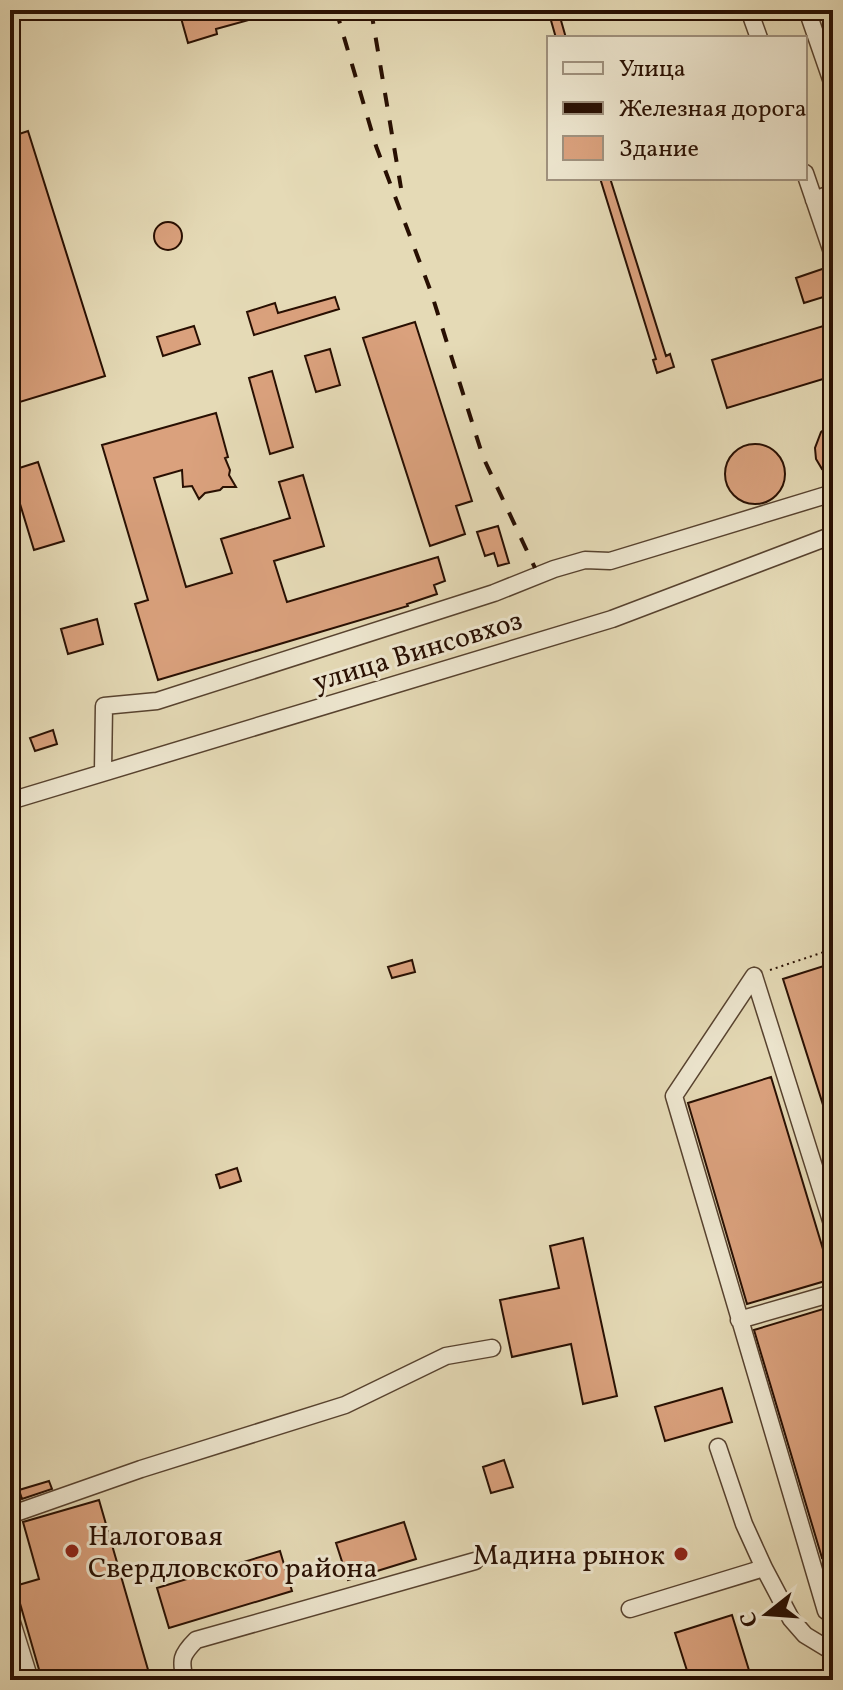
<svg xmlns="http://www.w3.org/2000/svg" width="843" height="1690" font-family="Vollkorn,serif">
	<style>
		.building { fill: #daa17d; stroke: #280f02; stroke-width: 2 }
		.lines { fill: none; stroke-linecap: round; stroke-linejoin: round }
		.minor-casing { stroke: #57422f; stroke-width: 19 }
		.path { stroke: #280f02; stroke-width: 2; stroke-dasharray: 2 4; stroke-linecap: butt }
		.minor { stroke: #eee7d0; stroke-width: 16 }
		.rail { stroke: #280f02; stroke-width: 4; stroke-dasharray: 14 14; stroke-linecap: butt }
		.poi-dot { fill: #8f2418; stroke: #eee7d0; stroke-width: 3 }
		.labels { text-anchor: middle; stroke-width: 6; stroke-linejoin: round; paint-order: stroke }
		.street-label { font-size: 28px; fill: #280f02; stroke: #eee7d0 }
		.poi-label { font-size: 28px; fill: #280f02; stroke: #eee7d0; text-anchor: start }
	</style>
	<rect width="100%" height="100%" fill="#e5dab6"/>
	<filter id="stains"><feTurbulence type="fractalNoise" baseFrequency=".0025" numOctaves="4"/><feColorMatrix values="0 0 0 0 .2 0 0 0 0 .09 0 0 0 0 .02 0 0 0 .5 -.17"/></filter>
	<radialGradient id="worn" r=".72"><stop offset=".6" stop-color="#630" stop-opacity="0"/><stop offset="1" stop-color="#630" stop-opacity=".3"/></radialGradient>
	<!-- building -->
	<path class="building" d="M206 10H210L211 14 222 10H273L274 13 216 29 217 34 188 43 181 18Z
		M548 10H558L566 38H556Z
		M28 131 105 376 10 405V137Z
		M600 178H610L666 356 670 354 674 367 657 373 653 360 656 359Z
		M154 236a14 14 0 1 1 28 0a14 14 0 1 1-28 0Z
		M828 267 833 283V294L804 303 796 278Z
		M335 297 339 309 254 335 247 312 275 303 278 313Z
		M415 322 472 501 456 506 465 534 430 546 363 338Z
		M833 323V376L727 408 712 360Z
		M194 326 200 344 163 356 157 337Z
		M330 349 340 385 316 392 305 356Z
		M272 371 293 447 270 454 249 378Z
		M216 413 228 457 225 458 230 470 229 475 236 487H223L220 490 205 493 199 499 192 486 183 487 182 470 154 478 186 587 232 573 221 539 290 518 279 482 303 475 324 546 274 561 287 602 438 557 445 581 434 585 437 594 407 604 408 606 158 680 135 604 148 600 102 445Z
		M833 422V479L822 469 816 459 815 448 821 432Z
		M725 474a30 30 0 1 1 60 0a30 30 0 1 1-60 0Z
		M38 462 64 541 34 550 10 471Z
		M498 526 509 563 498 566 494 553 485 556 477 532Z
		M97 619 103 644 68 654 61 629Z
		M53 730 57 744 35 751 30 738Z
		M412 960 415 972 392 978 388 967Z
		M833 963V1129L831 1130 783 979Z
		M771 1077 832 1279 747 1304 688 1103Z
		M237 1168 241 1181 220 1188 216 1175Z
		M583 1238 617 1396 583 1404 571 1344 512 1357 500 1300 559 1288 550 1246Z
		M833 1306V1554L822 1558 754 1330Z
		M722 1388 732 1422 665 1441 655 1407Z
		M504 1460 513 1487 491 1493 483 1467Z
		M49 1481 52 1489 22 1499 19 1490Z
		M99 1500 151 1680H42L15 1586 39 1579 23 1522Z
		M404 1522 416 1559 348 1580 336 1543Z
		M280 1551 292 1591 169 1628 157 1588Z
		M732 1615 752 1680H690L675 1633Z
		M833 1667V1680H798L797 1677Z"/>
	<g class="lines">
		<!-- minor casing -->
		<g class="minor-casing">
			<path id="minor" d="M749 10 759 38
				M807 10 833 85
				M805 173 833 255
				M814 200 833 193
				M103 771 104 706 157 701 494 593 554 569 585 560 610 561 833 493
				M10 801 612 619 833 535
				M754 976 674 1096 826 1611 833 1609
				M754 976 833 1227
				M739 1320 833 1293
				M718 1447 744 1524 764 1568 791 1619 805 1635 833 1652
				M10 1515 141 1469 345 1405 446 1356 492 1348
				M630 1609 764 1568
				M10 1616 30 1680
				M185 1680C180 1660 181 1655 196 1640L475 1561"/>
		</g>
		<!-- path -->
		<path class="path" d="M829 950 833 964
			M770 970 833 949"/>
		<!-- minor -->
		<use href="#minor" class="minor"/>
		<!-- rail -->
		<path class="rail" d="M336 10 376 146 431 292 483 457 535 568
			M371 10 401 188"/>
	</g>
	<!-- markers -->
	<g class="poi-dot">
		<circle cx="72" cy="1551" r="8"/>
		<circle cx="681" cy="1554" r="8"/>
	</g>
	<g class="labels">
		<!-- street labels -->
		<g class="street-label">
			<text transform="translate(417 650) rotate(-17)" y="10">улица Винсовхоз</text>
		</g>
		<!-- poi labels -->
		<g class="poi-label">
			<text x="88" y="1545">Налоговая<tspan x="88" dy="32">Свердловского района</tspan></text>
			<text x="665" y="1564" text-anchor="end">Мадина рынок</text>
		</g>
	</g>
	<!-- margin -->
	<rect width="843" height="1690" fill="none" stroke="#e5dab6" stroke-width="40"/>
	<rect x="12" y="12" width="819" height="1666" fill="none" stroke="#280f02" stroke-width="4"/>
	<rect x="20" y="20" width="803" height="1650" fill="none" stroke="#280f02" stroke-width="2"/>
	<!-- legend -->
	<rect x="547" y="36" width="260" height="144" fill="#eee7d0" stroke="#9f917e" stroke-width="2"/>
	<rect x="563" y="62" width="40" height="12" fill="#eee7d0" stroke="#9f917e" stroke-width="2"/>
	<text x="619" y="76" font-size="24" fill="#280f02">Улица</text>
	<rect x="563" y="102" width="40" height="12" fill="#280f02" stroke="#9f917e" stroke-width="2"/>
	<text x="619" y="116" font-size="24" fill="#280f02">Железная дорога</text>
	<rect x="563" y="136" width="40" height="24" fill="#daa17d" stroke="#9f917e" stroke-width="2"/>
	<text x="619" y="156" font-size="24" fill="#280f02">Здание</text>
	<!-- north arrow -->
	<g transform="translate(767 1614) rotate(253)" stroke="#eee7d0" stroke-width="6" paint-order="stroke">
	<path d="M0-6L14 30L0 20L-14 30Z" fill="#280f02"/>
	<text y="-12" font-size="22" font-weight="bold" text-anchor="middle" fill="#280f02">С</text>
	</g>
	<rect width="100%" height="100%" filter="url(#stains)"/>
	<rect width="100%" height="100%" fill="url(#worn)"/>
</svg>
